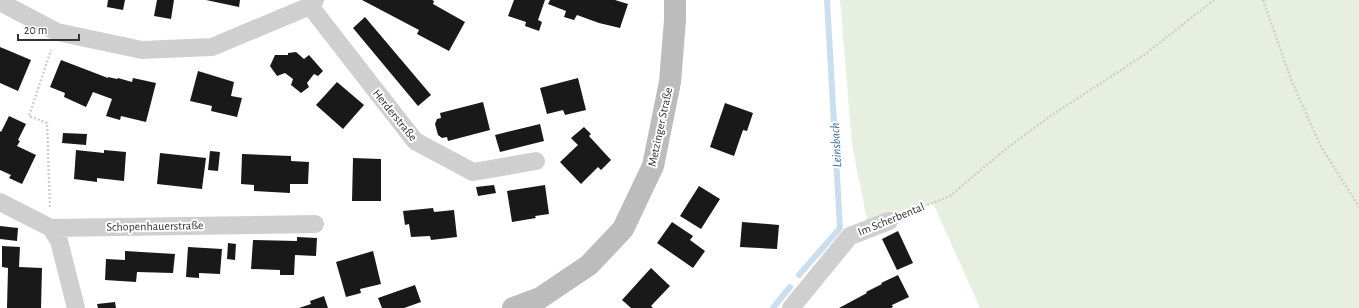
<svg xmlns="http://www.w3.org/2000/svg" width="1359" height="308" font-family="'Alegreya Sans',sans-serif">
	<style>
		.green { fill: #e7efe0 }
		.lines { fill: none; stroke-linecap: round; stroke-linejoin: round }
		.stream { stroke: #cbdeef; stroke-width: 6 }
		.building { fill: #191919 }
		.path { stroke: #cfcfcf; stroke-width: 2.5; stroke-dasharray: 2 2; stroke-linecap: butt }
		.minor { stroke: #cfcfcf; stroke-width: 18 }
		.secondary { stroke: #bcbcbc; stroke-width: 22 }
		.labels { text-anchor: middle; stroke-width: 4; stroke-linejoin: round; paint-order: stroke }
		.street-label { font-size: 12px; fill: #323232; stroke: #fff }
		.water-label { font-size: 13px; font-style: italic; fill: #396d9a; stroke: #fff }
	</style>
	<rect width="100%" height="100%" fill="#fff"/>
	<!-- green -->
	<path class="green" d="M840 0H1359V308H980L933 203 869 229 852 145Z"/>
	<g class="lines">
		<!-- stream -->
		<path class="stream" d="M799 275 840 228 827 0
			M773 308 790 287"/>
	</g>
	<!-- building -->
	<path class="building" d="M108 0H125L123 10 107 7Z
		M157 0H174L171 19 154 16Z
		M206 0H240L239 7Z
		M362 0H432L434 1 433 4 465 22 449 51 417 34 419 30Z
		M514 0H545L538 20 542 22 539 31 525 26 526 22 508 16Z
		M550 0H615L628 4 620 28 599 23 577 15 574 20 564 17 566 11 548 4Z
		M365 17 431 95 418 106 353 28Z
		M0 47 31 60 18 91 0 83Z
		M296 52 304 59 309 55 323 71 318 76 314 74 307 83 309 87 301 93 291 85 293 79 285 73 277 76 270 66 275 55H288V53Z
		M61 60 108 78V77L117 79 118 78 132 82 133 78 156 83 146 122 121 116 120 120 106 116 112 99 93 92 86 107 64 97 65 93 50 87Z
		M198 71 234 82 231 96 242 98 237 117 211 111 212 106 190 101Z
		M578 78 586 110 565 115 563 110 547 114 540 88Z
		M337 82 364 105 343 129 316 105Z
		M483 102 490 130 448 141 447 137 442 138 438 135 435 124 437 119 441 118 440 113Z
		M725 103 753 113 747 131 743 130 734 156 710 147Z
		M9 116 26 124 18 140 20 141 17 146 36 155 22 184 9 178 11 175 0 170V131L1 132Z
		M540 124 544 141 500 152 495 135Z
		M584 127 591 134 589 136 611 160 601 170 598 167 581 184 560 162 578 145 571 138Z
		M63 133 87 134 86 145 62 143Z
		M76 150 104 153V150L126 152 124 181 97 178V182L74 179Z
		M210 151 220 152 218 171 208 170Z
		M160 153 206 158 202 189 157 184Z
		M242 154 291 156V161L309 162 308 184H290V193L254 191V185L241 184Z
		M353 158 381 159V201H352Z
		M494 185 496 193 478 196 476 187Z
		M545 185 549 214 535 216 536 218 512 222 507 191Z
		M699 186 720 199 701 229 680 216Z
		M433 208 434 212 454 210 457 237 431 240 430 236 411 237 409 224 405 225 403 211Z
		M672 222 693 236 690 240 705 251 693 268 657 243Z
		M742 222 779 225 777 249 740 247Z
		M0 226 18 228 17 241 0 239Z
		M898 231 913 263 897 270 882 239Z
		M297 237 317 238 316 256 295 255 294 275H280V270L251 269 253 240 297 241Z
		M228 243 236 244 235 260 227 259Z
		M2 246 20 247 19 267 42 268 41 308H7L8 268 2 267Z
		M188 247 222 249 220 274 199 273V278L186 277Z
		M125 251 175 254 173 273 137 272 136 282 105 280 106 259 125 260Z
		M373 251 381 284 360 289 361 293 346 297 336 262Z
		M651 268 670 286 651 306 653 308H631L622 300Z
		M898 275 909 297 892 305 893 307 891 308H839L867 293 866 292 882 284 881 283Z
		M415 285 421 302 404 308H382L378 298Z
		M324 296 328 308H299L311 304 310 301Z
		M115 302 116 308H98L97 304Z"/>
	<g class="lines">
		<!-- path -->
		<path class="path" d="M1263 0 1292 82 1320 145 1359 207
			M50 207 47 123 29 116 51 50
			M905 214 950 196 1007 148 1049 117 1144 55 1214 0"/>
		<!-- minor -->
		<path class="minor" d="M0 2 57 32 142 50 212 47 310 6 315 0
			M310 6 415 141 473 172 536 161
			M0 202 51 228 315 224
			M51 228 59 241 76 308
			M791 308 850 236 889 221"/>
		<!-- secondary -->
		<path class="secondary" d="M513 308 540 298 589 265 623 229 653 166 670 82 675 20V0"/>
	</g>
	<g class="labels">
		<!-- street labels -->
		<g class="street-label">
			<text transform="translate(395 115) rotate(51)" y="4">Herderstraße</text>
			<text transform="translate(660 127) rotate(-78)" y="4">Metzinger Straße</text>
			<text transform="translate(891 219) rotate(-22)" y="4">Im Scherbental</text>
			<text transform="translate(155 226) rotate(-1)" y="4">Schopenhauerstraße</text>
		</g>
		<!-- water labels -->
		<g class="water-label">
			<text transform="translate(835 145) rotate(-93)" y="5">Leinsbach</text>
		</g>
	</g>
	<!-- scale -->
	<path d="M18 34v6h61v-6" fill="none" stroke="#323232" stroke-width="2"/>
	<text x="24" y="34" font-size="12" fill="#323232" stroke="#ffffff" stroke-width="3" paint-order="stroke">20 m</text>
</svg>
